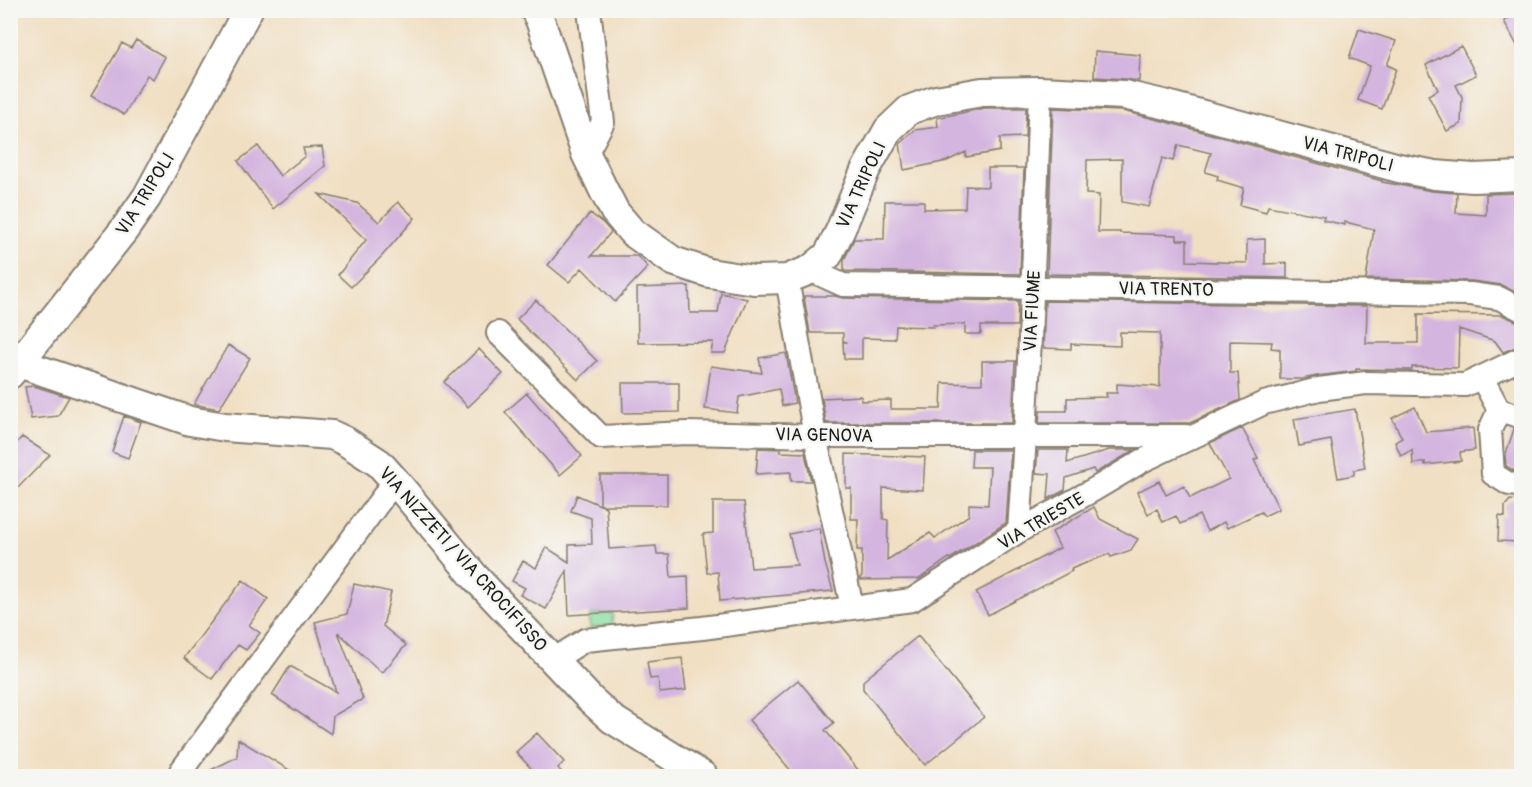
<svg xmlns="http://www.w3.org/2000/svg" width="1532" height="787" font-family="Pangolin,sans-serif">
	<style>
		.green { fill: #8adfa1; stroke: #537e5e; stroke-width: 1.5 }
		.building { fill: #d4b5df }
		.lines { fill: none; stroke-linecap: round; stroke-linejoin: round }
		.minor-casing { stroke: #867e6f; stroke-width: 26 }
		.tertiary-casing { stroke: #867e6f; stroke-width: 32 }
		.minor { stroke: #fff; stroke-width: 22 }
		.tertiary { stroke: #fff; stroke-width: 28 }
		.labels { text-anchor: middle; stroke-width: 5; stroke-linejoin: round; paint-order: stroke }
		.street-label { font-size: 18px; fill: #1c1c1c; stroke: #f6f6f2 }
	</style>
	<rect width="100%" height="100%" fill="#f6f6f2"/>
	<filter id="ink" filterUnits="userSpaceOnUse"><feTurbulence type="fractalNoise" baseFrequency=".0167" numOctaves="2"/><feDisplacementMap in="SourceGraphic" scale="12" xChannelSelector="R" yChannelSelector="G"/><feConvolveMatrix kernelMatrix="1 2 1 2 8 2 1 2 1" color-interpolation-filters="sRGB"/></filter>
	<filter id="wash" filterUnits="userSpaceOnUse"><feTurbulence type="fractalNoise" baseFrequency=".008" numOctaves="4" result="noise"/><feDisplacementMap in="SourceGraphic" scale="24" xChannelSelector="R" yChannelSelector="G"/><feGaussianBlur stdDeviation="1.35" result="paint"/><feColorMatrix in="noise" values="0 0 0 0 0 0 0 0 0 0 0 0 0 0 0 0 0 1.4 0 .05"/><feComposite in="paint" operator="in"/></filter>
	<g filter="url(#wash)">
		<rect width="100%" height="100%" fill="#f0dfc2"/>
		<!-- green -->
		<path class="green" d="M613 613 612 626 590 628V614Z"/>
		<g id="blocks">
			<!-- building -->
			<path class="building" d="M1521 11V53L1504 21Z
				M1359 29 1396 41 1387 65 1396 69 1382 109 1358 100 1370 66 1349 58Z
				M136 40 165 57 153 79 147 75 124 115 91 96 122 43 131 48Z
				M1461 46 1476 75 1456 85 1462 97 1461 124 1447 131 1428 95 1438 90 1426 65Z
				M1095 51 1140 55 1139 81 1125 79 1094 77Z
				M985 108H1026L1025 137 1000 138V151L966 157V152L947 161 904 170 900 143 915 130 938 127 937 118Z
				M1053 108 1122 111 1159 120 1382 181V182L1432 191 1457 193 1456 213 1486 215V194L1521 193V295L1501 285 1472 281 1366 279 1374 229 1345 222V225L1323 220 1324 216 1268 206 1266 212 1240 205 1244 188 1217 180 1218 176 1205 172 1211 153 1178 145 1173 161 1162 158 1149 207 1122 202V159L1087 160 1086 194 1099 195 1098 232H1120V233L1177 235V240H1187V261L1247 263V240L1265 239V264L1287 263V278L1047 274Z
				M258 146 280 176 305 156 303 148 322 147 325 166 273 209 238 161Z
				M988 168H1024L1020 274 844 271V260L854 239H884L885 201H924V209L965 208 966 186 988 187Z
				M319 194 357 203 379 222 398 202 415 218 382 256 351 287 338 275 366 240Z
				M590 213 604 224 611 232 591 256H637L648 267 615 302 582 268 569 282 548 265Z
				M689 286 690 313H718L721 293 747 299 725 353H711L713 342 638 343 637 288Z
				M804 296H835L843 298 1018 301 1017 326H981V334H965V324L933 325V327L896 326 895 339 862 338V359H844L843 342H847L843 341V333H810Z
				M536 300 597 361 578 380 517 319Z
				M1045 301 1367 306 1366 343H1418V314L1502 315 1521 323V345L1503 352 1495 341 1459 329 1458 368 1412 367V370L1356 369V371L1317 376 1302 379H1280V349L1271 348 1272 342 1230 341V373H1238L1240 400 1190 423H1039L1040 411H1067V398L1107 397 1106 393H1117V384L1160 387V333L1120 332V346L1071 344V349L1043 348Z
				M228 345 250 358 219 409 197 405 194 404Z
				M479 349 503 374 468 407 444 382Z
				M786 353 795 403 782 406 779 389 739 397 737 413 705 409 711 366 762 373 759 358Z
				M982 361H1015L1012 423H826L822 398 861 396V401L891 400V409H941L942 383 982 384Z
				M622 383H679V412L623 413Z
				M34 386 69 397 58 416 31 419 25 387Z
				M527 393 582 456 560 475 505 412Z
				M1415 407 1426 432 1473 428 1475 450 1460 452 1461 461 1425 465V462L1413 464 1412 450 1401 456 1395 442 1402 438 1392 418Z
				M1355 409 1365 468 1354 470V475L1338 478 1331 440 1299 446 1294 419Z
				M124 416 141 422 128 458 112 452Z
				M1242 428 1258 458 1254 460 1279 509 1264 516 1261 512 1227 528 1224 522 1207 531 1199 515 1180 524 1176 516 1163 522 1157 509 1148 514 1137 492 1159 481 1166 495 1184 486 1190 498 1229 479 1210 443Z
				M1514 429 1521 430V472L1514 471 1506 466 1505 456Z
				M22 437 50 455 10 496V450Z
				M758 448 781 449V452L805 453 811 481H791V472L756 474Z
				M972 450H1011L1006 523 950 559 949 558 919 579 860 580V578L862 576V550H857L858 519H851V488H846V454L925 457 923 490 883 488V519L888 520 887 560 930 533 935 538 969 515V504L988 505 990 467H971Z
				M1038 450H1068L1067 463 1109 450H1135L1095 473 1093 469 1066 478 1065 490 1048 499 1050 474 1036 473Z
				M600 475H667V505H600L606 507 609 549 656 546 657 554H669L671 577 688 576 689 608 569 615 567 571 546 609 520 595 525 588 512 581 523 561 536 568 546 547 569 562V545L592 544 591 518 571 511 577 495 600 505Z
				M1510 500 1521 501V542L1498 541 1499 516 1505 517V506Z
				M713 502H744L751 568 797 565 789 534 819 528 825 563 833 591 720 601 718 572 707 573 703 534 713 533Z
				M1094 507 1100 519 1138 539 1131 550 1111 557 1109 554 1071 569 1072 571 988 615 976 592 1060 548 1052 532Z
				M243 580 268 599 249 625 260 633 246 650 238 645 212 679 184 658Z
				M354 584 391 592 383 626 406 645 382 673 338 632 363 699 333 716 331 734 272 695 290 666 336 692 315 622 347 614Z
				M918 636 984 717 925 765 863 689V681Z
				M682 658 686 690 660 693 658 678 650 679 647 662Z
				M798 680 834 723 825 730 864 777H796L749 720Z
				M537 733 564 762 558 768 566 777H539L516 752Z
				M238 739 301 777H197L237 757Z"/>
		</g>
	</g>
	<g filter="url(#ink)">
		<use href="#blocks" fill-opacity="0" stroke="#867e6f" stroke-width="1.5"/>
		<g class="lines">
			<!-- minor casing -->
			<g class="minor-casing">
				<path id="minor" d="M586 154 603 122 589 10
					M810 270 843 285 1470 294 1499 298 1522 310
					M787 279 815 436 852 607
					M498 333 601 437 687 433 815 436H1186
					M1482 378 1499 410 1522 417
					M1499 410 1490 430 1493 474 1509 484 1522 486
					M1019 531C1029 385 1035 238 1040 91
					M553 660 585 640 702 628 912 600 1019 531 1095 489 1142 461 1264 403 1319 389 1366 383 1465 385 1522 358
					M184 776 181 771 388 490 396 482"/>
			</g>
			<!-- tertiary casing -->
			<g class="tertiary-casing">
				<path id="tertiary" d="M535 10 540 20 586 154 604 191 615 212 632 232 673 261 709 273 754 280 787 279 810 270 828 255 840 231 865 171 888 130 909 110 936 100 982 92 1040 91 1124 95 1163 104 1399 168 1435 175 1473 178 1522 176
					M19 363 190 421 225 427 332 435 345 441 379 463 396 482 474 576 589 698 612 719 703 776
					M10 374 124 230 147 197 248 10"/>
			</g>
			<!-- minor -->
			<use href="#minor" class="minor"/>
			<!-- tertiary -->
			<use href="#tertiary" class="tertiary"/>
		</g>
	</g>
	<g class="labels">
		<!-- street labels -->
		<g class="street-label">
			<text transform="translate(1348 154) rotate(15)" y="6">VIA TRIPOLI</text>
			<text transform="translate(861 185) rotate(-65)" y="6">VIA TRIPOLI</text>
			<text transform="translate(145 194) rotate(-58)" y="6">VIA TRIPOLI</text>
			<text transform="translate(1166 289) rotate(1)" y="6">VIA TRENTO</text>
			<text transform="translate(1032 311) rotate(-87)" y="6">VIA FIUME</text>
			<text transform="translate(824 435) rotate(1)" y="6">VIA GENOVA</text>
			<text transform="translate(1041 521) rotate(-30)" y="6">VIA TRIESTE</text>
			<text transform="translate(463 559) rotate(48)" y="6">VIA NIZZETI / VIA CROCIFISSO</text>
		</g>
	</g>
	<!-- margin -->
	<rect width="1532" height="787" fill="none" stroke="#f6f6f2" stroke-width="36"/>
</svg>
